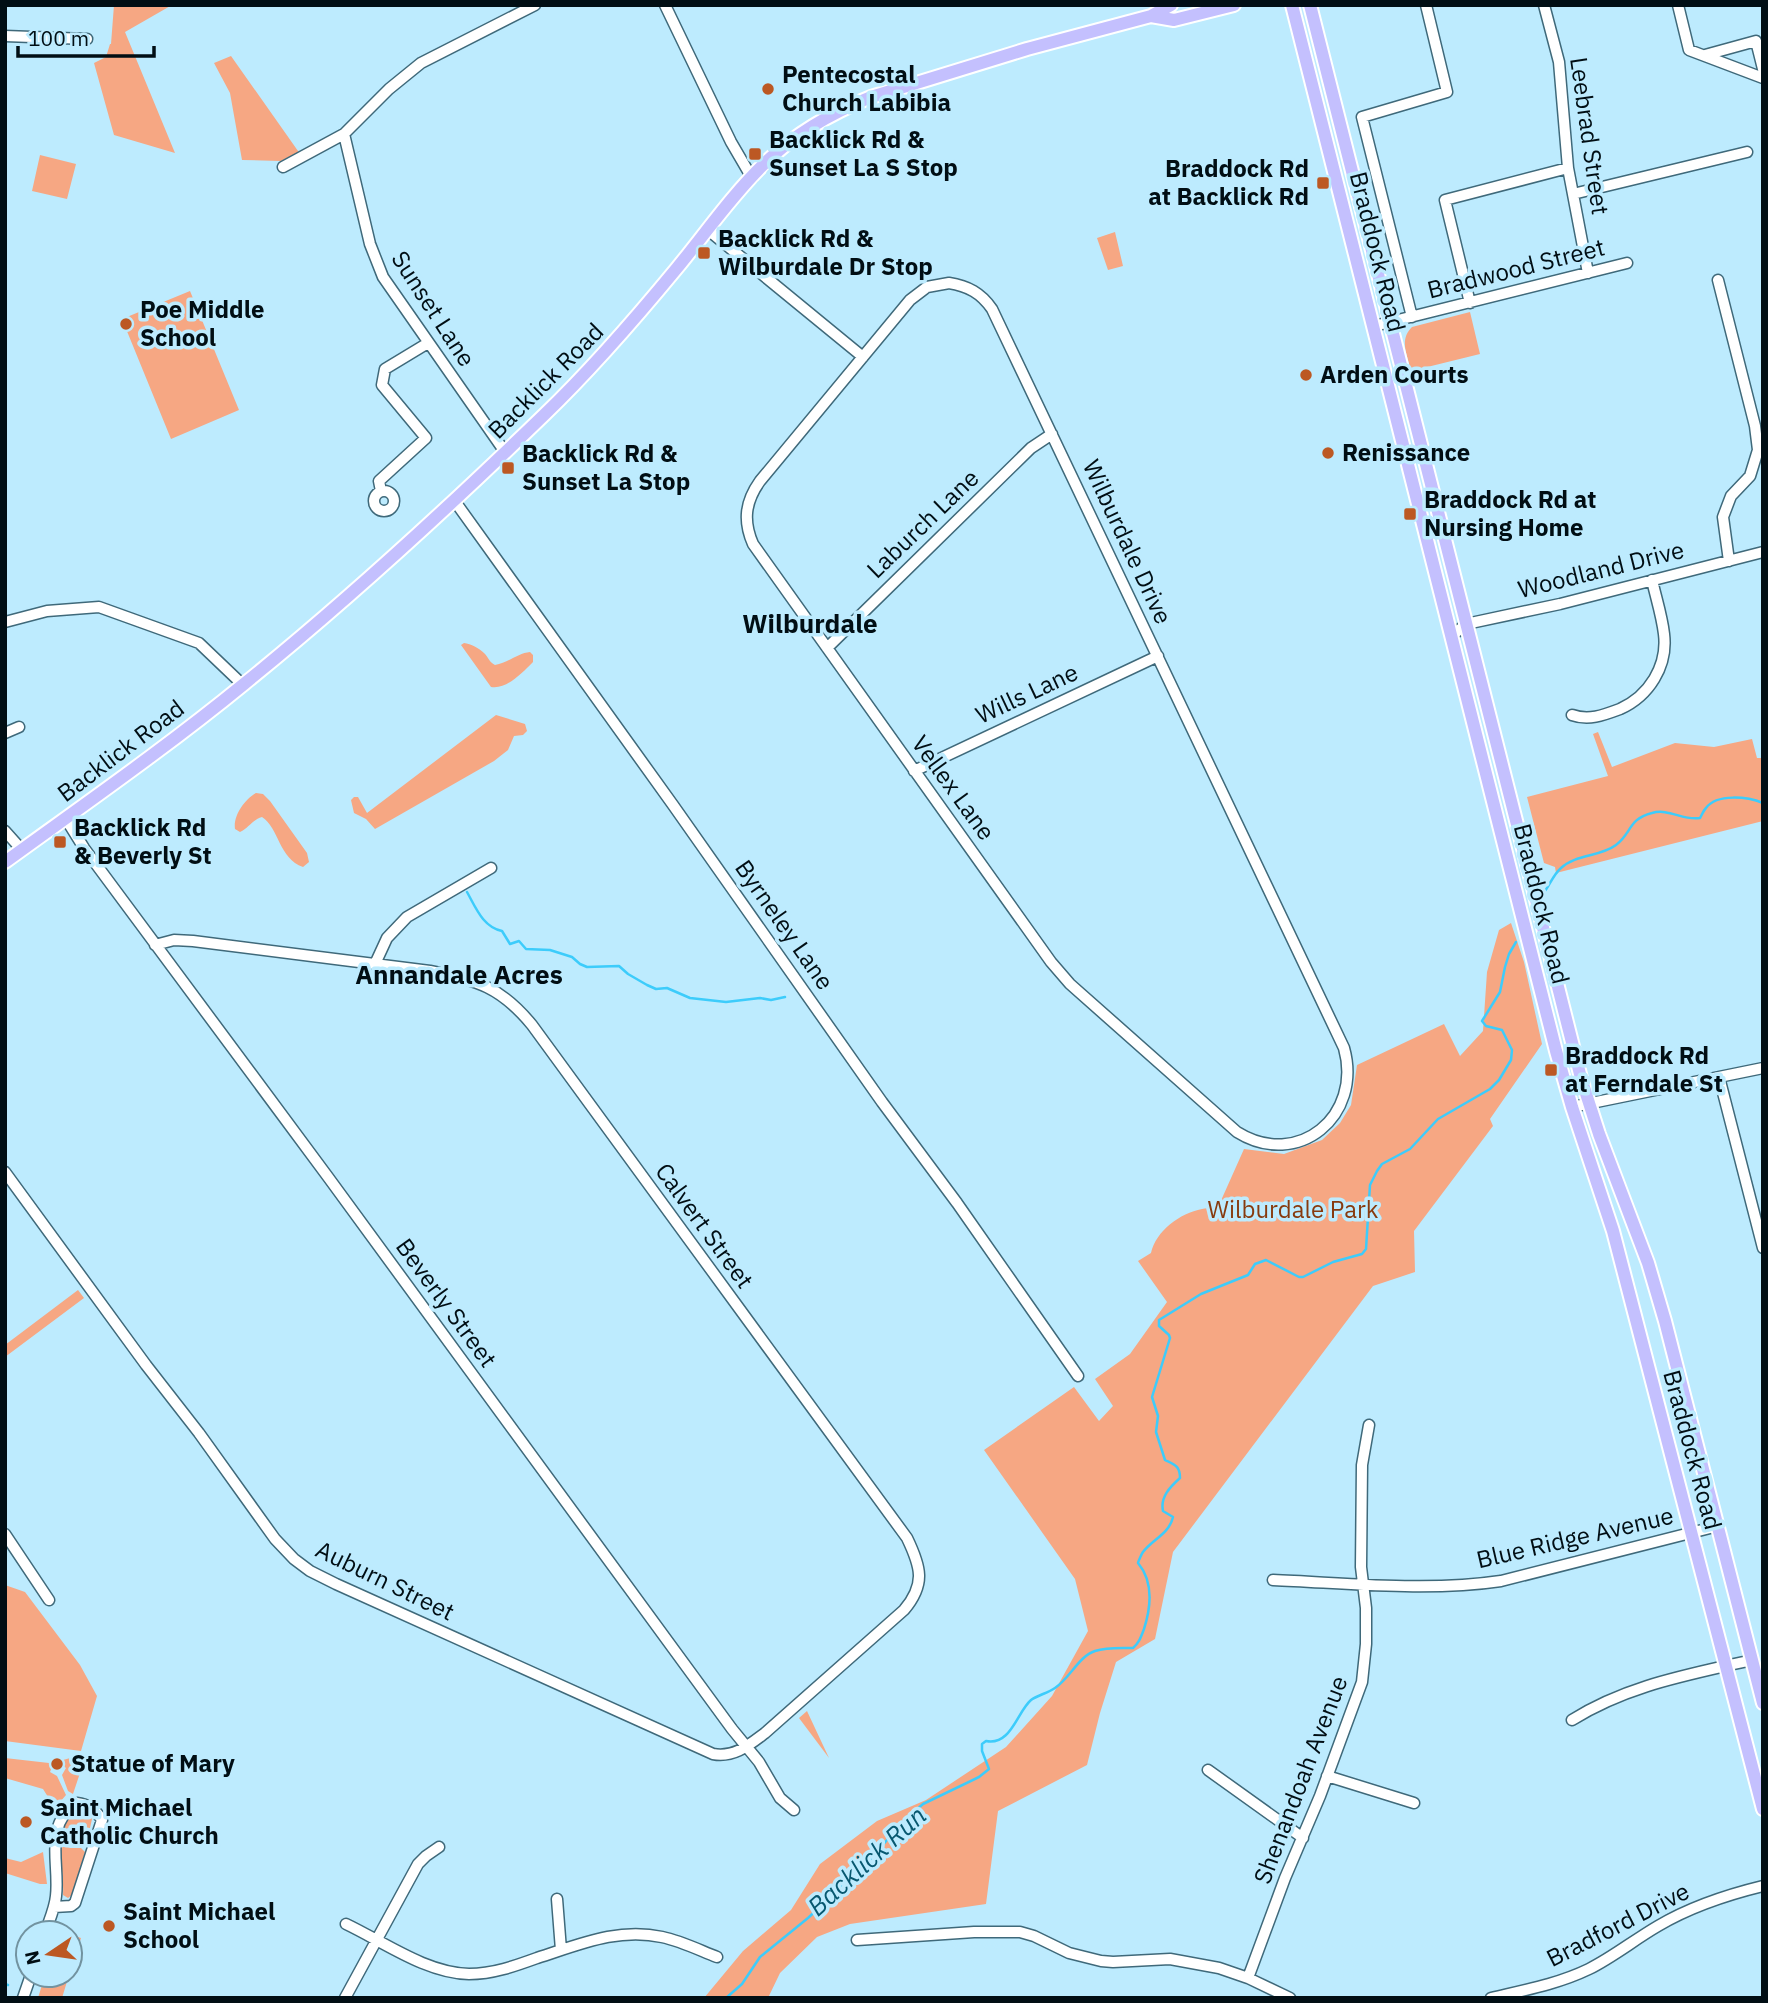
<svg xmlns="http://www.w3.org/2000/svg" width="1768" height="2003" font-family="'IBM Plex Sans',sans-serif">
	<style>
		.green { fill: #f6a783 }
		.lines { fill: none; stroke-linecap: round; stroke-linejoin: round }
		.stream { stroke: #3dccfb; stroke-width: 2.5 }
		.minor-casing { stroke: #3f697a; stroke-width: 13 }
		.major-casing { stroke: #fff; stroke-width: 16 }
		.minor { stroke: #fff; stroke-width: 10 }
		.major { stroke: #c4c0fe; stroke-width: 12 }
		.poi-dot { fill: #bc5823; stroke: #bdebfe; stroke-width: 2.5 }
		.labels { text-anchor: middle; stroke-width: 7; stroke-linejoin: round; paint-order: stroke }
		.poi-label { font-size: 24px; font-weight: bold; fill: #010e14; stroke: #bdebfe; text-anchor: start }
		.street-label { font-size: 24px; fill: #010e14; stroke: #bdebfe }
		.park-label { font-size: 24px; fill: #873a0e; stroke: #bdebfe }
		.neighbourhood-label { font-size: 26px; font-weight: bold; fill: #010e14; stroke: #bdebfe }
		.water-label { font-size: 26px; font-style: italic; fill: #075870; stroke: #bdebfe }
	</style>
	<rect width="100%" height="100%" fill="#bdebfe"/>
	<!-- green -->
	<path class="green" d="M114 5H172L125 32 175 153 114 135 94 63 106 57 110 44H111Z
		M231 56 298 151 299 152 281 161 242 160 230 93 214 63Z
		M40 155 76 164 67 199 32 191Z
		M1115 232 1123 266 1108 270 1097 238Z
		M190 291 239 410 171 439 122 319Z
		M1470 312 1480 354 1411 371C1407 354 1399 340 1412 327Z
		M464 643C471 644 479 648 484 653 489 658 489 662 495 665 508 663 518 653 530 652L533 655V662C522 673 506 690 491 687L461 645Z
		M496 715 525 724 527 731 523 735 514 736 508 750 494 761 375 829 366 819 354 813 351 800 354 797H358L367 813Z
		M1598 732 1612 767 1675 743 1714 747 1752 739 1757 758H1763V821L1556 873 1555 867 1544 863 1527 797 1608 776 1593 734Z
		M256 793 263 794 270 801 307 853 309 862 303 867C279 859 279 828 262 817 252 820 249 828 240 832L235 829C233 816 244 800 256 793Z
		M1511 923 1524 962 1542 1044 1490 1119 1493 1126 1414 1231 1415 1272 1373 1286 1173 1552 1155 1639 1116 1662 1100 1713 1087 1765 998 1811 986 1904 850 1924 817 1937 780 1973 768 1998H704L743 1951 791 1910 820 1864 877 1821 926 1800 1006 1747 1052 1696 1088 1631 1075 1579 984 1450 1074 1387 1099 1421 1113 1406 1095 1379 1130 1354 1167 1302 1138 1261 1151 1253C1156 1231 1180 1213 1202 1209 1210 1207 1212 1210 1219 1205L1244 1149 1284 1154 1322 1140 1340 1123 1351 1105 1357 1065 1444 1024 1460 1056 1483 1031 1487 972 1499 930Z
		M78 1290 84 1298 5 1357V1345Z
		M5 1585 25 1592 80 1665 97 1696 81 1751 5 1741Z
		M807 1711 829 1758 799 1718Z
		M74 1757 83 1764 73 1794 68 1791 62 1775 66 1768 61 1764 63 1760Z
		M5 1758 49 1763 52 1767 50 1772 57 1776 66 1795 55 1808 43 1789 5 1778Z
		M76 1810 89 1814 92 1819 88 1837 63 1829 71 1813Z
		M64 1845 70 1848H81L85 1852 72 1895 68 1898 63 1895C64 1878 60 1864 61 1846Z
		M43 1852 47 1884H40L5 1873V1858L21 1862Z
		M72 1935 81 1938 70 1973V1937Z
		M45 1975H69L62 1998H38Z"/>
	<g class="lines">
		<!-- stream -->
		<path class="stream" d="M1545 891C1550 884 1554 874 1561 868 1576 854 1600 857 1616 845 1632 833 1628 819 1652 813 1669 808 1683 821 1700 818 1702 815 1703 811 1706 808 1717 793 1748 797 1763 803
			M467 892C476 908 483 927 502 931L510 944 519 941 526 949 550 950 572 957 580 964 587 967 619 966 628 974 647 985 656 989 667 988 690 998 726 1002 760 998 771 1000 785 997
			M5 1984 8 1985
			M726 1998 742 1984 760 1957 808 1918 870 1860 898 1827 907 1821 915 1811 923 1804 979 1777 989 1769 982 1751V1744L986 1741C1011 1746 1017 1712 1031 1700 1038 1695 1048 1693 1055 1688 1070 1678 1079 1656 1095 1651 1107 1647 1120 1648 1133 1648 1139 1643 1141 1637 1144 1629 1151 1607 1154 1582 1138 1563 1138 1562 1142 1553 1143 1552 1153 1539 1169 1534 1173 1517L1163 1511C1160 1497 1170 1487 1180 1478 1180 1466 1175 1465 1165 1460L1156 1432 1158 1416 1152 1397 1170 1338 1169 1335 1159 1326V1320L1201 1294 1248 1275 1255 1264 1266 1260 1299 1277H1303L1333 1262 1362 1254 1366 1249 1370 1185 1377 1171 1382 1164 1410 1149 1438 1119 1490 1089 1499 1080 1511 1060 1512 1050 1502 1030 1486 1026 1482 1021 1500 992 1505 967 1509 954 1516 942"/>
		<!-- minor casing -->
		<g class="minor-casing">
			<path id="minor" d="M665 5 731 142 752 178
				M1544 5 1559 62 1568 168 1588 273
				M1678 5 1689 50 1763 78
				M5 36 87 39
				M1705 55 1756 41 1763 69
				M283 167 344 134
				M1573 194 1747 152
				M708 230 863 357
				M1718 280 1755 426 1758 450 1750 476 1731 496 1723 517 1729 561
				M949 283C968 286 981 293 992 309L1344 1048C1363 1116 1298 1170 1237 1132L1070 984 1051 962 753 544C743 521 745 502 760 481L910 300 927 287Z
				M1470 303 1445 200 1568 168
				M1412 317 1362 117 1447 92 1426 5
				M1374 326 1627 263
				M505 452 383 277 370 244 344 134 389 89 421 63 535 5
				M381 491 379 481 426 438 382 385 385 369 428 343
				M374 501a10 10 0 1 1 20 0a10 10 0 1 1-20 0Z
				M454 500 673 805 882 1102 957 1203 1078 1376
				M5 622 47 611 99 607 199 643 243 685
				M1452 636 1466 624 1560 604 1763 552
				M827 648 1031 448 1052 434
				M1572 715C1589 721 1604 715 1620 709 1649 696 1668 666 1664 634 1662 616 1656 598 1652 580
				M5 733 19 727
				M914 771 1158 656
				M66 819 84 848 328 1177 732 1729 759 1762 780 1798 794 1810
				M5 831 22 850
				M375 964 387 938 407 917 491 868
				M1719 1077 1763 1248
				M1572 1107 1763 1068
				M5 1172 146 1365 199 1433 275 1539 294 1559 310 1571 336 1584 713 1754C734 1758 749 1745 765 1733L904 1610C926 1584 921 1567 907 1538L532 1025C501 987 477 980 430 971L193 941 174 940 155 945
				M5 1534 49 1600
				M1273 1580C1347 1583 1427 1592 1501 1581L1718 1526
				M1572 1720C1628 1685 1688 1675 1752 1660
				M1208 1770 1303 1838
				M1327 1776 1414 1803
				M557 1899 561 1950
				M346 1924C384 1942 426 1973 469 1974 493 1974 515 1966 537 1958 578 1945 618 1927 662 1937 681 1941 699 1950 717 1957
				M45 1933C49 1921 55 1908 56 1896 60 1864 43 1824 77 1803 88 1804 96 1810 102 1820L75 1903 71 1906 54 1907
				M857 1940 974 1932H1020L1034 1936 1069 1953 1101 1961 1113 1962 1170 1959 1219 1968 1248 1978 1290 1998
				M1248 1978 1285 1878 1320 1796 1362 1682 1366 1644V1608L1361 1567 1362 1465 1369 1425
				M23 1998 31 1975
				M345 1998 418 1864 426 1856 439 1847
				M1491 1998C1525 1990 1558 1984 1589 1969 1613 1957 1634 1940 1658 1926 1690 1907 1726 1895 1763 1886"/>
		</g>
		<!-- major casing -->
		<g class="major-casing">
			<path id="major" d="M1292 5 1556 1051 1572 1107 1613 1231 1763 1809
				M1310 5 1581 1078 1599 1134 1648 1263 1665 1321 1763 1703
				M1151 16 1174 20 1234 5
				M5 862C85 804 167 747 244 684 348 600 448 508 544 415 592 369 635 319 677 268 705 234 732 195 763 165 794 134 831 113 871 97L1027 49 1151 16 1171 5"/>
		</g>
		<!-- minor -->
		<use href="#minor" class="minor"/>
		<!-- major -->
		<use href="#major" class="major"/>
	</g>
	<!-- markers -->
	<g class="poi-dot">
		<circle cx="768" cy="89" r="7"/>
		<rect x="748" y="147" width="14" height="14" rx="3.5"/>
		<rect x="1316" y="176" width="14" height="14" rx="3.5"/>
		<rect x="697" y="246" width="14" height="14" rx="3.5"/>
		<circle cx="126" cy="324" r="7"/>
		<circle cx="1306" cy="375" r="7"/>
		<circle cx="1328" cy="453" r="7"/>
		<rect x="501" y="461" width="14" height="14" rx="3.5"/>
		<rect x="1403" y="507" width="14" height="14" rx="3.5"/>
		<rect x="53" y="835" width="14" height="14" rx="3.5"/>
		<rect x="1544" y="1063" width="14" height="14" rx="3.5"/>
		<circle cx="57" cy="1764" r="7"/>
		<circle cx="26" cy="1822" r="7"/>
		<circle cx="109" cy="1926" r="7"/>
	</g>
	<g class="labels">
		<!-- poi labels -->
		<g class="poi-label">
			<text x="782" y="83">Pentecostal<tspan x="782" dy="28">Church Labibia</tspan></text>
			<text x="769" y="148">Backlick Rd &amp;<tspan x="769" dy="28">Sunset La S Stop</tspan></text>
			<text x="1309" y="177" text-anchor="end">Braddock Rd<tspan x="1309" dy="28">at Backlick Rd</tspan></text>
			<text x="718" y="247">Backlick Rd &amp;<tspan x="718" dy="28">Wilburdale Dr Stop</tspan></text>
			<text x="140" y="318">Poe Middle<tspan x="140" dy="28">School</tspan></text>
			<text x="1320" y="383">Arden Courts</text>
			<text x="1342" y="461">Renissance</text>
			<text x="522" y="462">Backlick Rd &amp;<tspan x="522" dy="28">Sunset La Stop</tspan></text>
			<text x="1424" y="508">Braddock Rd at<tspan x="1424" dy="28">Nursing Home</tspan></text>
			<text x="74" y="836">Backlick Rd<tspan x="74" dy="28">&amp; Beverly St</tspan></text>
			<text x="1565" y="1064">Braddock Rd<tspan x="1565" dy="28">at Ferndale St</tspan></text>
			<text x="71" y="1772">Statue of Mary</text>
			<text x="40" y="1816">Saint Michael<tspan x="40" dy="28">Catholic Church</tspan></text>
			<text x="123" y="1920">Saint Michael<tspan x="123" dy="28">School</tspan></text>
		</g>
		<!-- street labels -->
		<g class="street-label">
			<text transform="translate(1589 136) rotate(82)" y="8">Leebrad Street</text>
			<text transform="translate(1377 252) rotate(76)" y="8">Braddock Road</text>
			<text transform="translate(1516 269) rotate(-14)" y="8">Bradwood Street</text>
			<text transform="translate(433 309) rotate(57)" y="8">Sunset Lane</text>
			<text transform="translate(546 381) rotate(-45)" y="8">Backlick Road</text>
			<text transform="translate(923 524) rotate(-44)" y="8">Laburch Lane</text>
			<text transform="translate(1127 542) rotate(65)" y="8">Wilburdale Drive</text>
			<text transform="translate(1601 570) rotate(-14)" y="8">Woodland Drive</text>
			<text transform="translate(1027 694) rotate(-25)" y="8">Wills Lane</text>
			<text transform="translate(121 751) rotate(-37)" y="8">Backlick Road</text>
			<text transform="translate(953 788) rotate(54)" y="8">Vellex Lane</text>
			<text transform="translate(1541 904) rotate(76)" y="8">Braddock Road</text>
			<text transform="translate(784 925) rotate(55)" y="8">Byrneley Lane</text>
			<text transform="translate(704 1226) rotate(54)" y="8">Calvert Street</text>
			<text transform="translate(446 1303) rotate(54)" y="8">Beverly Street</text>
			<text transform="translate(1692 1450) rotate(75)" y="8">Braddock Road</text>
			<text transform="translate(1575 1538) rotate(-13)" y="8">Blue Ridge Avenue</text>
			<text transform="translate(385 1581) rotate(26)" y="8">Auburn Street</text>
			<text transform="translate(1301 1780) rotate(-69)" y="8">Shenandoah Avenue</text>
			<text transform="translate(1618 1925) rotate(-27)" y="8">Bradford Drive</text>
		</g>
		<!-- park labels -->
		<g class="park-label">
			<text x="1293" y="1218">Wilburdale Park</text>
		</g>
		<!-- neighbourhood labels -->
		<g class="neighbourhood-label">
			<text x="810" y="633">Wilburdale</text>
			<text x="459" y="984">Annandale Acres</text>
		</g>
		<!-- water labels -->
		<g class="water-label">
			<text transform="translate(867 1861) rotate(-42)" y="9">Backlick Run</text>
		</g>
	</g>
	<!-- border -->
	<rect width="1768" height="2003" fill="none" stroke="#010e14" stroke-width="14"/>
	<!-- north arrow -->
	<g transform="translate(49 1954) rotate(257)"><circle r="33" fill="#bdebfe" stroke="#7293a0" stroke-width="2"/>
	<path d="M0-5L12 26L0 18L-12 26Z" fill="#bc5823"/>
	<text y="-10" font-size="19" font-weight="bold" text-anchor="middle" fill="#010e14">N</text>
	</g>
	<!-- scale -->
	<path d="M18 46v10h136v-10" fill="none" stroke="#010e14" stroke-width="3.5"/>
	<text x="28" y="46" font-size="21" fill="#010e14" stroke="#bdebfe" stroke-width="5" paint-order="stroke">100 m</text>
</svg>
